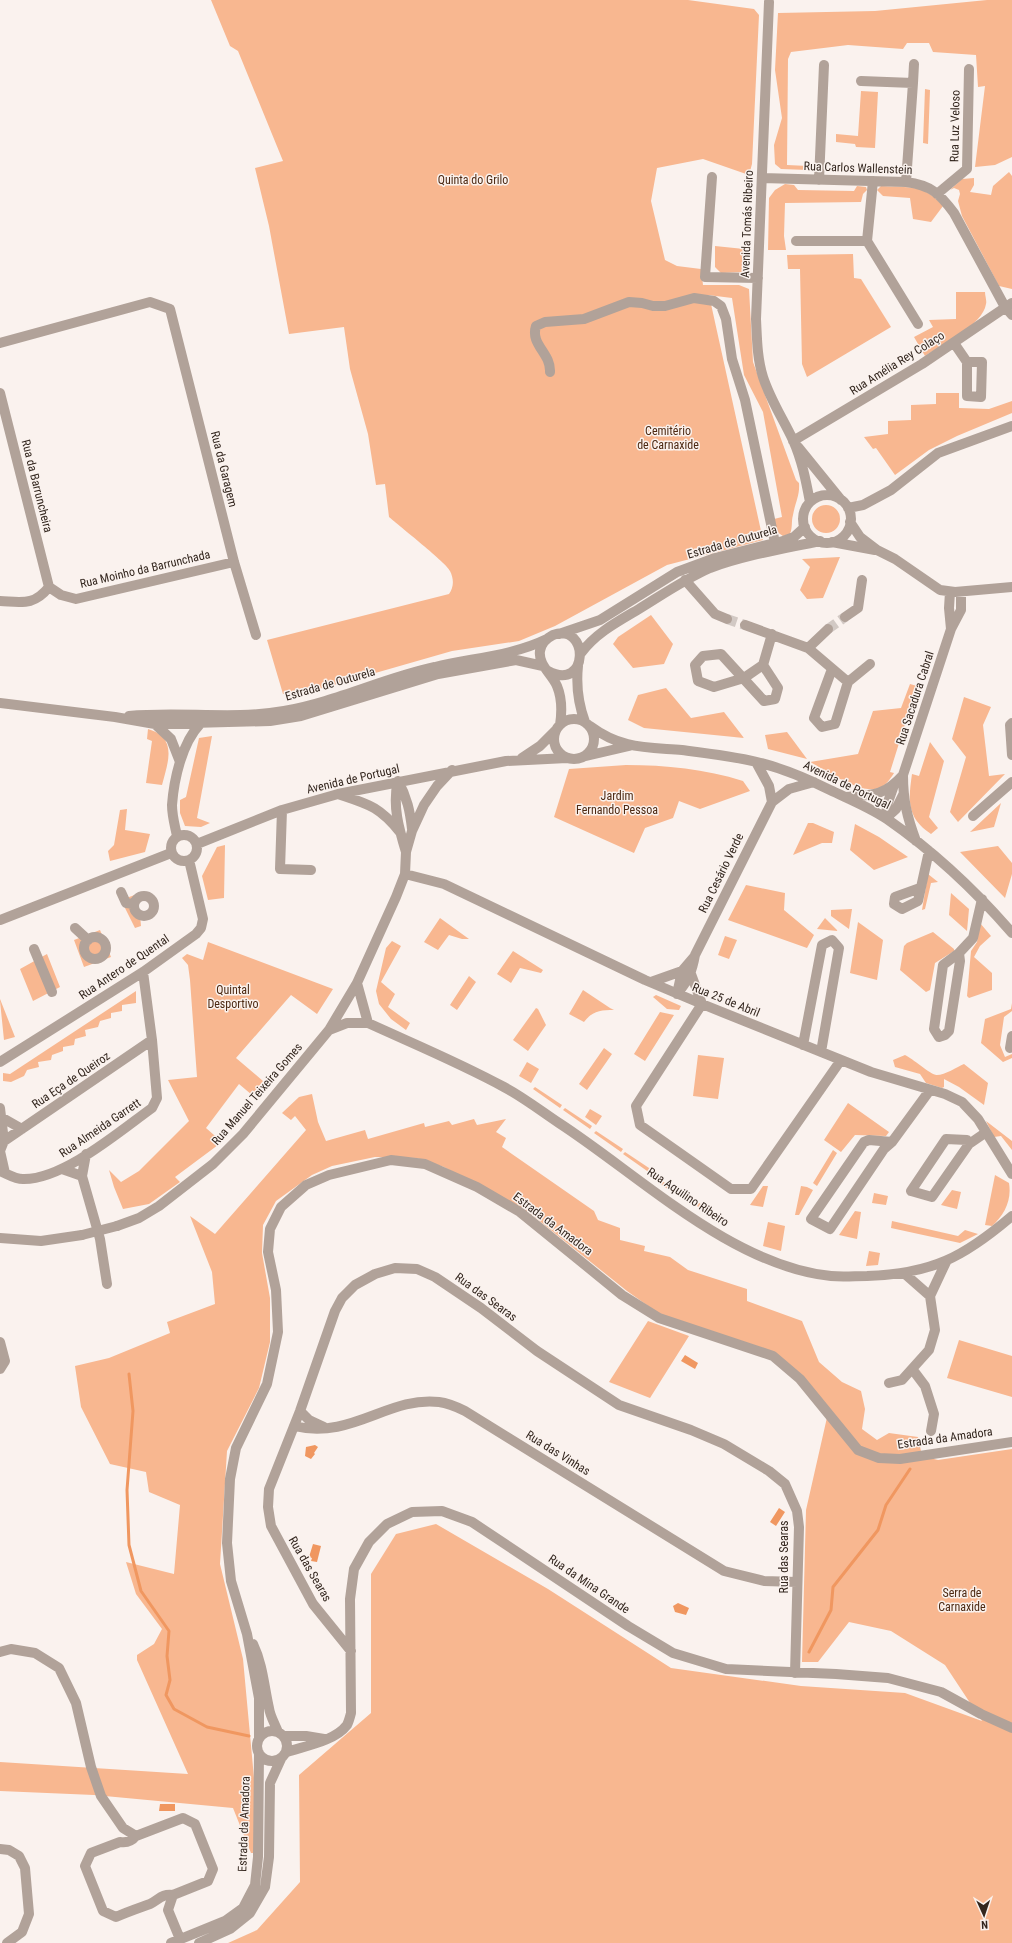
<svg xmlns="http://www.w3.org/2000/svg" width="1012" height="1943" font-family="'Roboto Condensed',sans-serif">
	<style>
		.green { fill: #f8b790 }
		.water { fill: #f09760 }
		.lines { fill: none; stroke-linecap: round; stroke-linejoin: round }
		.stream { stroke: #f09760; stroke-width: 3 }
		.minor-tunnel { stroke: #d2c9c4; stroke-width: 10; stroke-dasharray: 10 5; stroke-linecap: butt }
		.minor { stroke: #b1a299; stroke-width: 10 }
		.minor-bridge { stroke: #b1a299; stroke-width: 10 }
		.labels { text-anchor: middle; stroke-width: 3; stroke-linejoin: round; paint-order: stroke }
		.street-label { font-size: 12px; fill: #33261e; stroke: #faf2ee }
		.park-label { font-size: 12px; fill: #4d2912; stroke: #faf2ee }
	</style>
	<rect width="100%" height="100%" fill="#faf2ee"/>
	<!-- green -->
	<path class="green" d="M211 0H688L754 9 759 15 752 164 749 175 703 159 657 168 651 201 665 260 677 266 701 269 703 285H739L749 289 753 362 796 480 799 483C800 495 795 503 793 515 791 522 793 526 790 534L783 536 777 532 774 519 782 517 763 412 744 375 732 298 708 295 711 304 763 540 667 565 555 626 519 641 452 651 323 688 283 694 267 640 449 594C454 587 454 579 450 571 448 564 398 525 389 517L385 484 376 485 368 434 350 369 344 327 289 334 269 226 255 168 283 161 238 51 230 46Z
		M987 0H1012V157L995 165 975 167 985 86 978 87 976 55 933 52 929 43H907L903 49 848 45 791 52 788 59 787 165 808 166V170L781 169 775 164 774 145 782 118 775 70 778 13 875 11Z
		M925 89 930 90 928 144 923 143Z
		M861 91 878 92 875 148 856 147 855 144 836 142V134L858 136Z
		M1009 172 1012 176V289L999 286 962 216 958 201 960 194 959 190 954 188 950 190 962 179 974 178V185L970 192 991 195 993 186Z
		M785 184 794 185 798 190 854 191 857 186 866 187 867 190 863 194 861 202 785 203 784 236 786 250H768L769 198 775 190Z
		M881 186C909 188 923 183 943 206L931 222 913 219 910 198 883 196 877 190Z
		M715 246 744 249 746 263 742 272 721 273 715 267Z
		M853 254 854 278 861 279 891 327 807 377 802 364 800 269H788L787 255Z
		M956 292H985C985 296 987 301 986 304 983 325 941 345 925 356L914 337 933 327 929 320 956 319Z
		M936 393H959V408L989 409 1012 401V413L957 436 929 450 895 475 876 448 873 449 864 437 888 434V421L911 420V405L936 404Z
		M812 519a14 14 0 1 1 28 0a14 14 0 1 1-28 0Z
		M840 557 823 598 807 599 800 590 810 567 802 559Z
		M651 615 673 644 664 664 633 668 613 644 618 637Z
		M910 684 917 686 890 772 894 773C891 778 886 785 881 787 864 797 827 771 810 762L858 754 873 711 901 708Z
		M666 688 691 718 724 712 744 738 644 728 628 720 638 695Z
		M964 697 991 707 983 725 989 776 1005 774 958 822 950 812 966 757 952 739Z
		M148 729C178 738 168 762 162 785L146 783 152 741 147 739Z
		M787 732 807 759 768 749 765 735Z
		M212 736 197 818 210 823 201 827 185 826 180 813V800L186 797 199 738Z
		M930 742 944 761 929 817 938 828 931 834C907 818 908 801 912 774L919 776Z
		M626 765C666 765 705 769 743 781L750 791 700 809 679 801 673 818 645 828 634 853 554 817 569 769Z
		M1001 803 994 827 970 832Z
		M127 809 125 830 150 834 145 852 110 861 108 851 114 845 120 810Z
		M808 823H813L834 832 832 843H822L793 855Z
		M855 824 879 837 908 857 874 870 850 850Z
		M225 845 224 898 208 900 202 876 217 847Z
		M998 846 1012 863V874L1005 898 960 852Z
		M928 874 938 882 931 883 925 909 922 910Z
		M746 885 785 893 784 910 814 935 807 948 728 920Z
		M140 893V896L135 901 134 907 140 915 141 926 135 928 121 900Z
		M951 893 969 909 967 931 949 915Z
		M852 909 849 929 831 916V910Z
		M440 918 469 939H462L449 935 438 950 424 942Z
		M825 918 838 931 817 929Z
		M858 922 883 940 877 980 850 973Z
		M980 923 991 936 980 946 974 957 992 973V990L969 998 967 996 971 951 977 942Z
		M100 930 111 957 84 967 74 940Z
		M933 932 954 949V951L935 963 930 990 926 992 900 970 904 946 907 943Z
		M725 936 737 940 729 959 718 955Z
		M392 941 401 946 381 982 395 994 388 1007 410 1023 406 1030 391 1019 379 1004 376 991 386 948Z
		M208 942 333 989 317 1014 291 995 236 1058 263 1081 252 1095 239 1084 206 1128 222 1142 175 1177 180 1182 149 1204 123 1209 114 1187 109 1170 121 1182 139 1171 189 1121 168 1080 197 1077 190 980 188 965 182 958 187 954 203 960Z
		M513 951 543 970 541 973 520 968 511 983 497 974Z
		M47 954 60 987 33 1001 20 969Z
		M469 976 476 982 457 1010 450 1005Z
		M583 990 610 1008 614 1010C601 1010 592 1011 584 1022L569 1014Z
		M136 991V1003L122 1005V1011L111 1013V1018L100 1021 98 1027 85 1030 86 1036 75 1039 74 1045 63 1047V1051L52 1055 51 1060 38 1062 39 1067 27 1070 24 1076 11 1082 3 1081V1073L10 1074Z
		M656 995 681 1006 679 1010 667 1009 653 997Z
		M0 999 15 1037 4 1040 0 1001Z
		M1012 1003V1011L1004 1017 1000 1045 1005 1057 1012 1054V1058L1003 1062 981 1043 985 1019 1011 1009Z
		M536 1008 538 1009 546 1025 528 1051 513 1040Z
		M660 1012 674 1015 645 1061 634 1054Z
		M604 1048 612 1054 587 1090 579 1084Z
		M698 1055 724 1058 718 1099 693 1096Z
		M905 1055C912 1058 932 1076 937 1075 945 1075 957 1067 964 1064L988 1083 984 1105 959 1087 944 1079V1087L942 1088 926 1083 920 1074 895 1067 893 1060Z
		M527 1062 539 1069 531 1083 519 1076Z
		M535 1087 562 1105 560 1108 533 1089Z
		M312 1094 318 1122 326 1141 365 1130 368 1139 424 1123 425 1127 449 1121 452 1125 474 1119 477 1125 506 1119 496 1132 506 1138 502 1147 594 1211 598 1220 620 1228V1240L645 1246 644 1251 670 1257 688 1270 747 1289V1301L802 1321 819 1362 842 1382 861 1391 865 1409 862 1429 877 1440 889 1433 918 1437 922 1456 938 1460 1012 1449V1943H228L257 1930 300 1882 299 1775 371 1713V1574L396 1534 436 1524 548 1589 671 1668 801 1686 905 1693 982 1721 945 1665 891 1631 849 1622 818 1662H802L806 1510 828 1413 774 1353 661 1315 627 1291 532 1215 444 1167 417 1158 375 1157 332 1166 312 1175 276 1201 263 1225 262 1253 270 1298V1342L259 1388 227 1451 220 1564 243 1659 254 1778V1853H251L233 1808 94 1795 0 1791V1762L188 1774 137 1660V1655L154 1644 162 1629 136 1594 126 1562 174 1574 180 1505 149 1492 146 1472 110 1464 81 1407 75 1366 109 1358 170 1333 167 1322 215 1304 212 1272 190 1216 215 1234 306 1130 295 1116 291 1120 282 1113 299 1097Z
		M848 1103 889 1132 886 1136 855 1135 841 1152 824 1140Z
		M565 1108 592 1126 590 1129 563 1110Z
		M590 1109 602 1116 596 1125 585 1117Z
		M986 1121 1012 1141V1150L1001 1136 994 1137Z
		M596 1131 623 1149 621 1152 594 1133Z
		M833 1150 837 1153 817 1186 813 1183Z
		M625 1152 652 1170 650 1173 623 1154Z
		M995 1175 1009 1183C1012 1201 1004 1215 992 1226L985 1225Z
		M659 1179 691 1200 689 1203 657 1182Z
		M763 1186H768L763 1207 750 1205Z
		M801 1186 807 1187 813 1190 799 1215H795Z
		M952 1190 961 1192 957 1209 941 1205Z
		M874 1193 888 1196 886 1205 872 1203Z
		M696 1201 729 1222 726 1225 694 1204Z
		M855 1211 861 1212 857 1239 839 1235Z
		M892 1221 958 1236 965 1230 978 1234 960 1243 891 1228Z
		M768 1222 785 1226 781 1251 763 1246Z
		M869 1251 880 1253 878 1265 866 1266Z
		M648 1321 689 1336 650 1398 609 1382Z
		M959 1340 1012 1356V1397L947 1378Z"/>
	<!-- water -->
	<path class="water" d="M685 1355 698 1363 695 1369 681 1361Z
		M315 1445 318 1447 314 1453 315 1454 311 1459 305 1456 306 1447Z
		M779 1508 785 1512 776 1526 770 1522Z
		M313 1544 321 1546 317 1562 311 1561 312 1558 309 1557Z
		M678 1603 689 1608 686 1615 675 1612 673 1606Z
		M160 1804H175V1811H159Z"/>
	<g class="lines">
		<!-- stream -->
		<path class="stream" d="M129 1374 133 1411 127 1490 129 1545 141 1591 169 1631 167 1656 170 1680 166 1695 174 1709 207 1727 249 1736
			M809 1652 831 1610 833 1587 878 1530 886 1505 910 1469"/>
		<!-- minor-tunnel -->
		<path class="minor-tunnel" d="M727 619 745 625
			M828 629 845 617"/>
		<!-- minor -->
		<path class="minor" d="M769 2 756 319C757 338 757 358 763 377 770 399 783 419 793 440 802 460 806 481 810 502
			M861 81 913 83 906 182
			M913 83 914 64
			M712 177 705 277 758 278
			M762 178 906 182C931 185 940 194 954 213L1005 307 1012 315
			M819 180 824 65
			M873 181 867 241 918 324
			M937 194 967 169 969 69
			M796 241H867
			M0 343 150 302 170 309 234 562 256 635
			M954 343 967 362H982L981 397 967 396V362
			M550 372C551 353 530 345 536 326L545 322 584 319 629 302 642 303 653 306H665L694 298 714 301 721 306 726 319 732 359 745 400 775 543
			M0 393 49 587
			M793 441 922 364 1012 303
			M798 447 841 500
			M803 519a24 24 0 1 1 48 0a24 24 0 1 1-48 0Z
			M848 508 863 505 891 490 938 453 1012 426
			M850 522 860 537 877 550 895 559 940 590 955 592 1012 587
			M832 542 875 550
			M685 580 715 614 727 619
			M49 587 61 595 76 599 234 562
			M950 592 949 608 951 629
			M0 601C22 602 34 606 49 587
			M845 617 858 608 862 580
			M745 625 808 648 848 682 870 664
			M559 634 600 620 677 572 715 558 783 541 794 537 805 527
			M808 648 828 629
			M581 653C596 633 617 622 639 609 662 595 685 579 710 568 745 555 783 549 820 541
			M763 665 778 688 775 699 764 701 721 654 703 656 695 665 698 681 714 687 744 678 763 665 772 634
			M578 666C576 685 578 703 585 722
			M832 669 814 718 822 727 835 724 848 682
			M548 671C589 693 590 622 553 635 547 638 541 644 540 651 538 665 552 674 557 686 562 698 562 712 560 725
			M0 703 115 717 155 724 270 721 301 716 438 674 516 660 543 666
			M129 716C180 711 233 720 284 711 336 702 384 678 435 667 472 658 512 656 547 639
			M554 739a20 20 0 1 1 40 0a20 20 0 1 1-40 0Z
			M1012 723 1010 725 1012 755
			M155 724 171 739 180 762
			M590 726C621 749 645 747 682 750 706 753 732 756 757 762 782 768 806 778 830 790 849 799 869 807 887 819 933 851 975 890 1012 933
			M586 756 629 746
			M522 758 540 746 556 730
			M756 762 769 786 772 802
			M398 781C392 805 399 829 406 852
			M398 781C407 797 410 811 412 829
			M338 794C368 804 379 806 400 832
			M846 797C873 795 884 796 903 775
			M282 810 280 869 311 870
			M973 816 1012 782
			M886 818 887 805 894 785
			M886 818 896 809 903 795
			M171 848a13 13 0 1 1 26 0a13 13 0 1 1-26 0Z
			M177 836C175 826 172 816 172 805 174 779 182 743 200 724
			M916 841C907 817 903 800 903 775L951 629 961 610V592
			M197 844 282 810 338 794 506 761 567 758
			M405 874 444 884 645 980 702 1004 871 1072 945 1094 962 1102 978 1119 1012 1174
			M920 888 895 897 894 904 902 909 918 901 929 851
			M121 892 126 903 134 904
			M134 906a10 10 0 1 1 20 0a10 10 0 1 1-20 0Z
			M0 920 171 853
			M75 928 88 940
			M84 948a11 11 0 1 1 22 0a11 11 0 1 1-22 0Z
			M34 949 52 992
			M959 953 960 961 949 1031 945 1035 939 1037 934 1029 943 965 959 953 973 938 982 899
			M691 974 702 1004 636 1106 640 1125 731 1189H751L841 1060
			M651 982 682 971
			M357 983 368 1023
			M677 994C688 981 692 972 695 955L772 802 789 789 814 782
			M677 994 682 971 694 957
			M329 1030 347 1023H368C414 1044 460 1063 504 1087 523 1097 541 1111 559 1123 639 1175 732 1266 831 1276 843 1277 855 1276 867 1276 932 1274 964 1257 1012 1216
			M803 1045 822 945 832 940 839 948 821 1052
			M1010 1048 1012 1036
			M0 1062 143 972 196 934 201 928 203 919 189 860
			M0 1108 4 1141 0 1151 5 1173
			M1 1117 22 1129
			M4 1141 152 1040
			M892 1142 869 1140 864 1142 811 1219 830 1229 884 1149 892 1142 930 1090
			M969 1144 967 1140 946 1139 911 1191 932 1197 969 1144 985 1133
			M86 1154 82 1176 100 1239 107 1284
			M62 1169 82 1176
			M0 1171C8 1174 14 1179 23 1179 63 1180 120 1131 152 1108L157 1098 152 1040 143 972
			M117 1226 139 1218 159 1206 213 1164 243 1134 329 1030 357 983 396 897 405 874 406 852 412 831 424 805 437 786 452 770
			M0 1238 41 1241 82 1235
			M930 1296 946 1262
			M0 1342 5 1361 0 1369
			M913 1370 925 1386 934 1414 931 1431
			M889 1383 902 1380 929 1350 935 1330 930 1296 905 1274
			M300 1411 309 1420 324 1427
			M294 1426C352 1440 388 1396 439 1402 448 1403 457 1407 465 1411L724 1571 764 1581 797 1582
			M253 1644C263 1665 264 1686 269 1708 270 1716 275 1724 278 1732
			M351 1651 313 1604 271 1526 268 1507 269 1489 300 1411 335 1311 342 1298 355 1285 375 1274 395 1268 417 1269 435 1277 481 1308 537 1351 619 1405 691 1430 724 1444 769 1471 785 1484 797 1511 799 1527 795 1673
			M0 1652 11 1649 35 1653 59 1668 76 1703 91 1767 101 1796 123 1828 136 1836
			M257 1746a15 15 0 1 1 30 0a15 15 0 1 1-30 0Z
			M284 1736H306L324 1739
			M259 1738V1698L247 1634 231 1581 227 1543 230 1479 236 1448 267 1384 278 1332 276 1290 268 1252 270 1229 281 1207 306 1185 329 1175 391 1160 425 1164 477 1187 520 1212 622 1295 659 1318 773 1356 800 1379 858 1450 879 1458 900 1459 1012 1442
			M287 1752C305 1746 335 1741 347 1725 349 1721 350 1717 351 1713L350 1599 354 1569 369 1542 387 1524 412 1512 442 1511 472 1522 628 1626 673 1653 726 1669 836 1674 888 1678 941 1692 981 1714 1012 1728
			M183 1818 195 1824 213 1869 208 1881 173 1895C163 1893 158 1900 150 1904 139 1908 127 1912 116 1917L103 1911 85 1866 91 1853 120 1842C126 1843 132 1841 136 1836Z
			M0 1849 9 1850 19 1856 25 1868 29 1914 22 1932 7 1943
			M173 1895 168 1910 180 1939 179 1943
			M171 1943 225 1921 243 1908 255 1885 258 1857 259 1753
			M199 1943 230 1929 250 1913 265 1887 269 1857 270 1783 281 1759"/>
		<!-- minor-bridge -->
		<path class="minor-bridge" d="M82 1235 117 1226"/>
	</g>
	<g class="labels">
		<!-- street labels -->
		<g class="street-label">
			<text transform="translate(955 126) rotate(-89)" y="4">Rua Luz Veloso</text>
			<text transform="translate(858 168) rotate(2)" y="4">Rua Carlos Wallenstein</text>
			<text transform="translate(747 224) rotate(-88)" y="4">Avenida Tomás Ribeiro</text>
			<text transform="translate(897 363) rotate(-32)" y="4">Rua Amélia Rey Colaço</text>
			<text transform="translate(224 469) rotate(76)" y="4">Rua da Garagem</text>
			<text transform="translate(37 486) rotate(76)" y="4">Rua da Barruncheira</text>
			<text transform="translate(732 542) rotate(-16)" y="4">Estrada de Outurela</text>
			<text transform="translate(145 569) rotate(-13)" y="4">Rua Moinho da Barrunchada</text>
			<text transform="translate(330 684) rotate(-16)" y="4">Estrada de Outurela</text>
			<text transform="translate(915 698) rotate(-72)" y="4">Rua Sacadura Cabral</text>
			<text transform="translate(353 779) rotate(-13)" y="4">Avenida de Portugal</text>
			<text transform="translate(847 785) rotate(26)" y="4">Avenida de Portugal</text>
			<text transform="translate(721 873) rotate(-64)" y="4">Rua Cesário Verde</text>
			<text transform="translate(124 967) rotate(-34)" y="4">Rua Antero de Quental</text>
			<text transform="translate(726 1000) rotate(22)" y="4">Rua 25 de Abril</text>
			<text transform="translate(71 1080) rotate(-34)" y="4">Rua Eça de Queiroz</text>
			<text transform="translate(257 1094) rotate(-49)" y="4">Rua Manuel Teixeira Gomes</text>
			<text transform="translate(100 1128) rotate(-34)" y="4">Rua Almeida Garrett</text>
			<text transform="translate(688 1197) rotate(34)" y="4">Rua Aquilino Ribeiro</text>
			<text transform="translate(553 1224) rotate(37)" y="4">Estrada da Amadora</text>
			<text transform="translate(486 1297) rotate(36)" y="4">Rua das Searas</text>
			<text transform="translate(945 1438) rotate(-8)" y="4">Estrada da Amadora</text>
			<text transform="translate(558 1453) rotate(32)" y="4">Rua das Vinhas</text>
			<text transform="translate(784 1557) rotate(-90)" y="4">Rua das Searas</text>
			<text transform="translate(310 1569) rotate(60)" y="4">Rua das Searas</text>
			<text transform="translate(589 1584) rotate(34)" y="4">Rua da Mina Grande</text>
			<text transform="translate(244 1824) rotate(-88)" y="4">Estrada da Amadora</text>
		</g>
		<!-- park labels -->
		<g class="park-label">
			<text x="473" y="184">Quinta do Grilo</text>
			<text x="668" y="435">Cemitério<tspan x="668" dy="14">de Carnaxide</tspan></text>
			<text x="617" y="800">Jardim<tspan x="617" dy="14">Fernando Pessoa</tspan></text>
			<text x="233" y="994">Quintal<tspan x="233" dy="14">Desportivo</tspan></text>
			<text x="962" y="1597">Serra de<tspan x="962" dy="14">Carnaxide</tspan></text>
		</g>
	</g>
	<!-- north arrow -->
	<g transform="translate(984 1915) rotate(177)" stroke="#faf2ee" stroke-width="3" paint-order="stroke">
	<path d="M0-3L7 15L0 10L-7 15Z" fill="#33261e"/>
	<text y="-6" font-size="11" font-weight="bold" text-anchor="middle" fill="#33261e">N</text>
	</g>
</svg>
